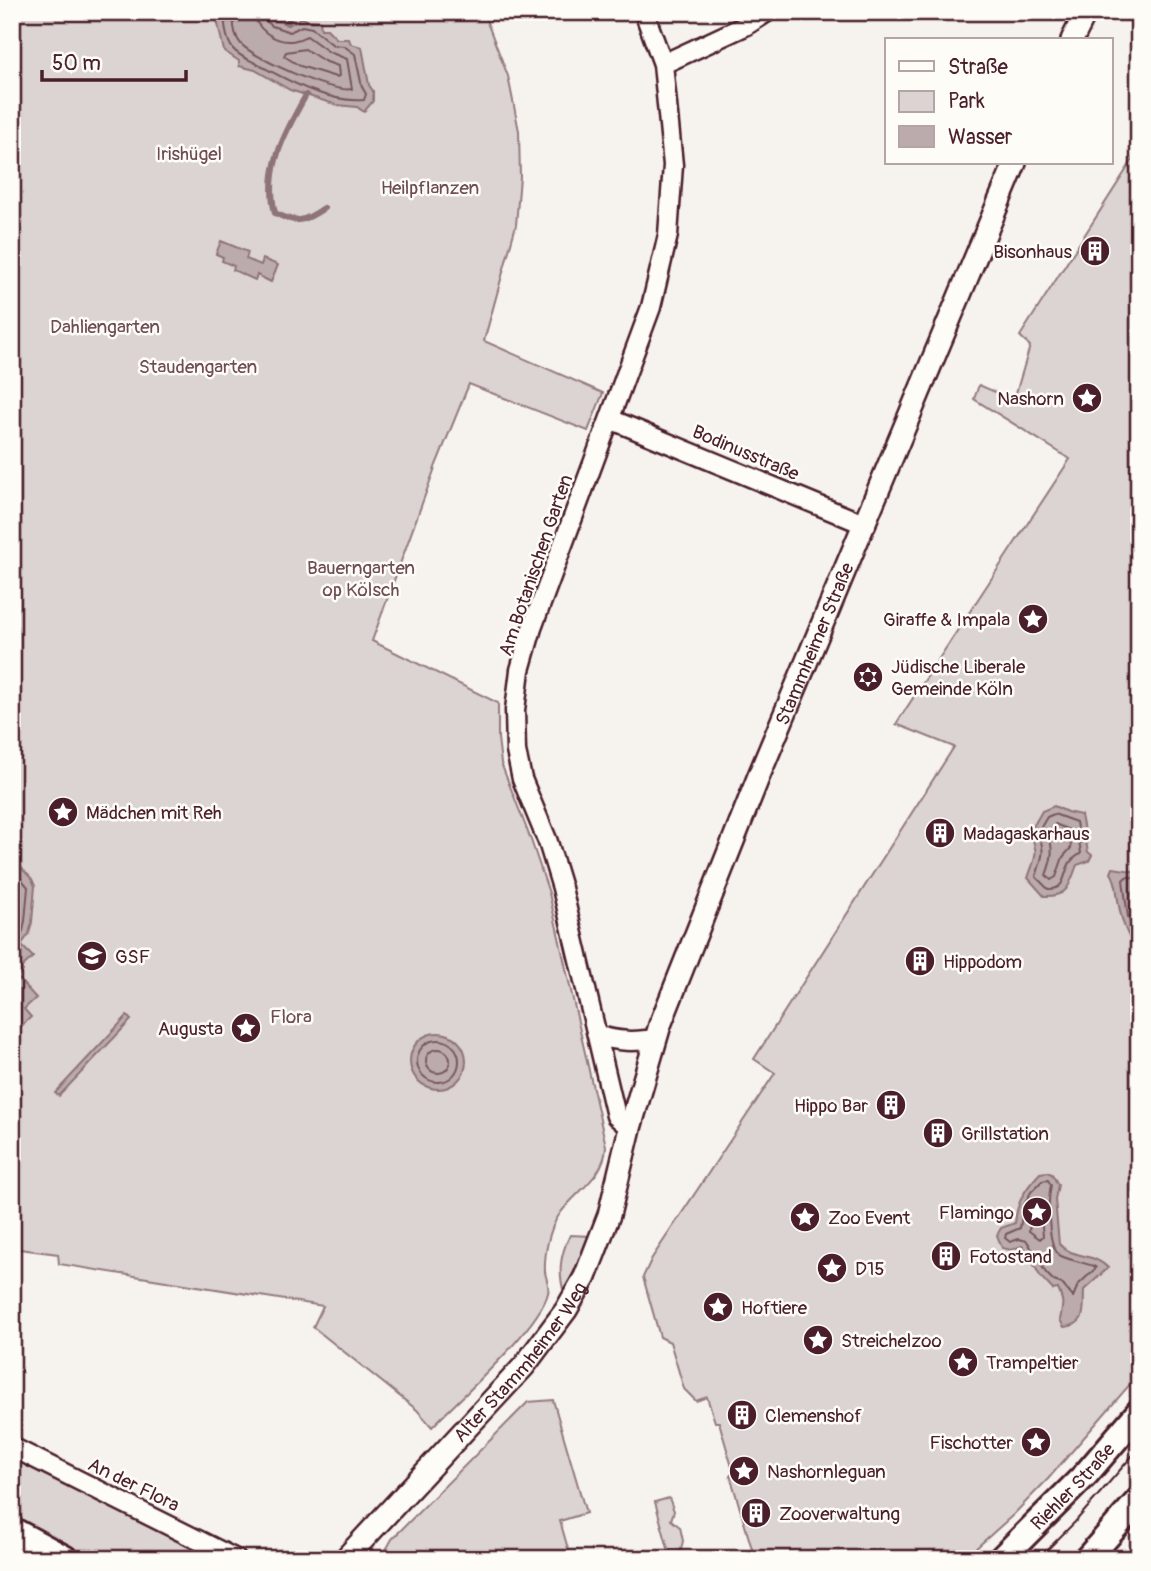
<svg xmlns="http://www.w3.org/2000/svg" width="1151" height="1571" font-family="Pangolin,sans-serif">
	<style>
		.green { fill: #dcd4d2; stroke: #937a7e; stroke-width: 2 }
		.water { fill: #bbabac; stroke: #8e7378; stroke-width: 2 }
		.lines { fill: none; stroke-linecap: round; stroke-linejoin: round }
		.shore { stroke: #77575f; stroke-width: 2 }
		.stream { stroke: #8e7378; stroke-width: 6 }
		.minor-casing { stroke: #4a1f2b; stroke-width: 23 }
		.tertiary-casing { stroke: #4a1f2b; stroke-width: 26 }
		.secondary-casing { stroke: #4a1f2b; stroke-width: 30 }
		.primary-casing { stroke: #4a1f2b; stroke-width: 32 }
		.minor { stroke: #fdfcf7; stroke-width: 18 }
		.tertiary { stroke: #fdfcf7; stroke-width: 21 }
		.secondary { stroke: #fdfcf7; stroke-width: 24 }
		.primary { stroke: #fdfcf7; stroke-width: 26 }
		.tram { stroke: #4a1f2b; stroke-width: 2 }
		.labels { text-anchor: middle; stroke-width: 5; stroke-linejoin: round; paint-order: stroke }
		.park-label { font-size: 19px; fill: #6e4c55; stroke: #fdfcf7 }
		.poi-label { font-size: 19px; fill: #4a1f2b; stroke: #fdfcf7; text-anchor: start }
		.street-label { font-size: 19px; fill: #4a1f2b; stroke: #fdfcf7 }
	</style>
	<rect width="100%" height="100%" fill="#f6f3ef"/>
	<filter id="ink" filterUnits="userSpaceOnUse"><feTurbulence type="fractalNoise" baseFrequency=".0143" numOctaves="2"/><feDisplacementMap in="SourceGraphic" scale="14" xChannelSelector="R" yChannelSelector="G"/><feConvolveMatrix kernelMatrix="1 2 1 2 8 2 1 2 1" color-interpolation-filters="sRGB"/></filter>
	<g filter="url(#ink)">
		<!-- green -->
		<path class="green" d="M12 12H483L508 76 519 131 520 177 516 225 484 341 603 393 588 431 469 384 436 465 372 641 498 703V738L501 763 531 840 549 893 606 1146C605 1178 575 1191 559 1215 549 1229 544 1255 545 1272 546 1279 550 1286 548 1293 539 1328 460 1398 432 1427L417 1410 313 1327 323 1306 59 1264 58 1254 12 1248Z
			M1139 150V1374L1048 1479 1013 1515 964 1559H755L730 1475 734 1474 719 1422H715L707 1397 696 1401 684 1389 670 1342 660 1337 643 1277 652 1258 775 1073 754 1059 954 747 896 724 1070 459 974 399 979 385 1014 400 1030 346 1020 336Z
			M570 1235 590 1236 564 1293C558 1272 560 1255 570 1235Z
			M553 1400 586 1513 560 1521 571 1559H381L392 1539 528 1402Z
			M12 1456 216 1559H85L12 1520Z
			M669 1498 674 1511 671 1520 680 1527 683 1541 680 1553 688 1559H671L655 1502Z"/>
		<!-- water -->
		<path class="water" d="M218 12H266L275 20 289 25 302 17 306 20 320 21 321 29H327L337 39H349L351 44 362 47 369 85 373 91V101L364 112 357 107 337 105 290 90 255 70 239 66V61L224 51 217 20Z
			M221 241 248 252 246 259 261 265 263 259 278 265 271 282 257 275 255 280 233 270 234 266 222 261 223 257 216 254Z
			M1054 806 1067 812 1081 815 1088 852 1092 855 1089 861 1077 865C1069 885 1069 897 1044 896L1028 878C1036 854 1039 856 1030 832L1042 811Z
			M12 858 32 879 35 886 32 922 29 934 21 945 33 957 21 968 23 971 17 977 36 998 24 1009 31 1017 12 1035 18 1000 12 984Z
			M1113 868 1139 872V952C1126 936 1121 920 1118 900 1116 889 1117 882 1111 873Z
			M127 1016 131 1020 59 1096 55 1093Z
			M410 1061a28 28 0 1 1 56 0a28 28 0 1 1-56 0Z
			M1047 1172 1052 1174 1058 1185 1055 1199 1059 1244C1071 1258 1095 1253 1108 1268L1084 1290C1083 1309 1088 1325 1064 1327L1060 1320C1063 1303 1064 1303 1058 1289L1053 1290 1040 1276 1026 1250 1022 1246 1011 1250 1002 1248 997 1235 1001 1228 1015 1223C1017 1201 1025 1189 1040 1173Z"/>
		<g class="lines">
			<!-- shore -->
			<path class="shore" d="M225 12C224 24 226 40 233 49 241 58 251 60 261 66 291 82 329 103 364 100L366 94 362 87 355 54 344 46 333 45 312 28 302 26 290 32 272 26 265 20 263 12
				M234 12C233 22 234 36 241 44 255 59 332 93 352 89L347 59 329 52 307 36C302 38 296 41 291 41 275 42 255 29 254 12
				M305 49 324 61 338 66 339 76 336 77 300 66 284 56 286 52Z
				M1054 814 1076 822 1081 853C1078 856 1075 857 1072 860 1062 871 1068 890 1048 889L1036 877C1042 856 1046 854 1038 832L1047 817Z
				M1055 824 1069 830 1071 848 1063 857 1056 877 1051 880 1046 875C1052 860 1054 849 1048 833Z
				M12 868 28 887 25 921 23 931 14 944 21 958 12 971
				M1139 878 1126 877 1123 880 1128 917 1139 941
				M417 1061a21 21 0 1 1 42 0a21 21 0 1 1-42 0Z
				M426 1061a12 12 0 1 1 24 0a12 12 0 1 1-24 0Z
				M1048 1180 1051 1185C1048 1199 1046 1248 1061 1256 1070 1260 1084 1263 1094 1266L1096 1268 1078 1285 1073 1297 1062 1284 1054 1281 1046 1273 1027 1241 1019 1239 1010 1242 1005 1238 1006 1234 1020 1228 1024 1205 1031 1192 1042 1181Z
				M1037 1205 1040 1208 1043 1236 1040 1239 1029 1231 1032 1209Z"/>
			<!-- stream -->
			<path class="stream" d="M287 23 292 12
				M306 95C285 132 264 169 275 213 296 224 304 222 324 208"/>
			<!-- minor casing -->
			<g class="minor-casing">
				<path id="minor" d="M663 64 747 25 767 12
					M610 419 866 525
					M597 1035C618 1042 634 1042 656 1039
					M630 1128 616 1116 562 888 548 842 522 779 516 751 515 710 520 670 532 628 651 307 668 235 673 165 663 64 644 12
					M12 1447 236 1559"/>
			</g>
			<!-- tertiary casing -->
			<g class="tertiary-casing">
				<g id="tertiary">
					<path d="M1072 40 1086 12"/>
					<path id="s1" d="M345 1559 524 1366 566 1310 585 1277 609 1215 630 1128 660 1025 760 773 1015 163"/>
				</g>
			</g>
			<!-- secondary casing -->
			<g class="secondary-casing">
				<g id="secondary">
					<path id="s2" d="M1001 1559 1086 1474 1139 1412"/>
					<path d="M1087 1559 1139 1500"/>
				</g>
			</g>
			<!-- primary casing -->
			<g class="primary-casing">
				<path id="primary" d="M12 1531 64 1559"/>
			</g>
			<!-- minor -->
			<use href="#minor" class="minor"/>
			<!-- tertiary -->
			<use href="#tertiary" class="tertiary"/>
			<!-- secondary -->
			<use href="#secondary" class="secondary"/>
			<!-- primary -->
			<use href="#primary" class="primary"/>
			<!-- tram -->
			<path class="tram" d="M1038 1559 1075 1522 1139 1448"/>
		</g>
	</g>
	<!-- icons -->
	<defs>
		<g id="building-disc" transform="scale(1.575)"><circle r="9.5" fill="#4a1f2b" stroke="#fdfcf7"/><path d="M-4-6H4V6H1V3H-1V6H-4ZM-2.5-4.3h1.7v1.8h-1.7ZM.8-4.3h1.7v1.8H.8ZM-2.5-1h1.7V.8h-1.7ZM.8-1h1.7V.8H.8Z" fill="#fff"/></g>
		<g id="sight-disc" transform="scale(1.575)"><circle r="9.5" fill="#4a1f2b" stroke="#fdfcf7"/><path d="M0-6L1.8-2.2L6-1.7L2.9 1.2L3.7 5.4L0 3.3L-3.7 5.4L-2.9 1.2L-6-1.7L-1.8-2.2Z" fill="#fff"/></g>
		<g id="synagogue-disc" transform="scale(1.575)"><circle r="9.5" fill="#4a1f2b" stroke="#fdfcf7"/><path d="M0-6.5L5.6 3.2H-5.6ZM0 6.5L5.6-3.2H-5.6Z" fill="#fff"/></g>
		<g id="school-disc" transform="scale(1.575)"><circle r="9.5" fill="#4a1f2b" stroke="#fdfcf7"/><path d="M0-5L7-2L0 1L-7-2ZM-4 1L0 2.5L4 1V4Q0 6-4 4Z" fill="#fff"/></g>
	</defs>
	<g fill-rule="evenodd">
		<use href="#building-disc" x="1095" y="251"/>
		<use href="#sight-disc" x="1087" y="398"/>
		<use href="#sight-disc" x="1033" y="619"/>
		<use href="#synagogue-disc" x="868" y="677"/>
		<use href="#sight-disc" x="63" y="812"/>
		<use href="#building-disc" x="940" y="833"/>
		<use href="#school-disc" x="92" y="956"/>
		<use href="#building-disc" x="920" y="961"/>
		<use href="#sight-disc" x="246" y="1028"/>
		<use href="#building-disc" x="891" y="1105"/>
		<use href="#building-disc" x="938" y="1133"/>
		<use href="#sight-disc" x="1037" y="1212"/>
		<use href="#sight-disc" x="805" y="1217"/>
		<use href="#building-disc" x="946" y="1256"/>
		<use href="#sight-disc" x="832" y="1268"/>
		<use href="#sight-disc" x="718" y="1307"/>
		<use href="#sight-disc" x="818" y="1340"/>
		<use href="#sight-disc" x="963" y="1362"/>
		<use href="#building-disc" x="742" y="1415"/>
		<use href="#sight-disc" x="1036" y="1442"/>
		<use href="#sight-disc" x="744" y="1471"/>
		<use href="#building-disc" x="756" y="1513"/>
	</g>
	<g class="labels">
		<!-- park labels -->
		<g class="park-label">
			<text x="189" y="160">Irishügel</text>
			<text x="430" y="194">Heilpflanzen</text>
			<text x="105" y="333">Dahliengarten</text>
			<text x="198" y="373">Staudengarten</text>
			<text x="361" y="574">Bauerngarten<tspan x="361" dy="22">op Kölsch</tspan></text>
			<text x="291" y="1023">Flora</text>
		</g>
		<!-- poi labels -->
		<g class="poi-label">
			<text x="1072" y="258" text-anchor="end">Bisonhaus</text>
			<text x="1064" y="405" text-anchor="end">Nashorn</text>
			<text x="1010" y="626" text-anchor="end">Giraffe &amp; Impala</text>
			<text x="891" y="673">Jüdische Liberale<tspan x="891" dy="22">Gemeinde Köln</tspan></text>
			<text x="86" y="819">Mädchen mit Reh</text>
			<text x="963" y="840">Madagaskarhaus</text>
			<text x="115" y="963">GSF</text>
			<text x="943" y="968">Hippodom</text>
			<text x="223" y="1035" text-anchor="end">Augusta</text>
			<text x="868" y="1112" text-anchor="end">Hippo Bar</text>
			<text x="961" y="1140">Grillstation</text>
			<text x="1014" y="1219" text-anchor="end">Flamingo</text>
			<text x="828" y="1224">Zoo Event</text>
			<text x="969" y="1263">Fotostand</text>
			<text x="855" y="1275">D15</text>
			<text x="741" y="1314">Hoftiere</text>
			<text x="841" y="1347">Streichelzoo</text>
			<text x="986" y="1369">Trampeltier</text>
			<text x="765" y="1422">Clemenshof</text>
			<text x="1013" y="1449" text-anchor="end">Fischotter</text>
			<text x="767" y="1478">Nashornleguan</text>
			<text x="779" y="1520">Zooverwaltung</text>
		</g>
		<!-- street labels -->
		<g class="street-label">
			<text transform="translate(746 452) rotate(23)" y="7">Bodinusstraße</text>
			<text transform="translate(535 565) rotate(-71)" y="7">Am Botanischen Garten</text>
			<text dy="7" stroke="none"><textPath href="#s1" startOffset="1046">Stammheimer Straße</textPath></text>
			<text dy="7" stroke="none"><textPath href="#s1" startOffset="264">Alter Stammheimer Weg</textPath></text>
			<text transform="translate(134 1484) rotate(26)" y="7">An der Flora</text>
			<text dy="7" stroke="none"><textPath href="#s2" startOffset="102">Riehler Straße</textPath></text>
		</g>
	</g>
	<!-- margin -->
	<rect width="1151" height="1571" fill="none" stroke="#fdfcf7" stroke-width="42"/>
	<rect x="21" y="21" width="1109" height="1529" fill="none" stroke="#4a1f2b" stroke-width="2.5" filter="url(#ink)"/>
	<!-- legend -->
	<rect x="885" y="38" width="228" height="126" fill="#fdfcf7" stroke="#b5a4a5" stroke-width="2"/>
	<rect x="899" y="61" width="35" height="10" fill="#fdfcf7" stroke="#b5a4a5" stroke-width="2"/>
	<text x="948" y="74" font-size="21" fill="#4a1f2b">Straße</text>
	<rect x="899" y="91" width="35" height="21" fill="#dcd4d2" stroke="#b5a4a5" stroke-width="2"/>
	<text x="948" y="108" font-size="21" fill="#4a1f2b">Park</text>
	<rect x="899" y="126" width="35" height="21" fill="#bbabac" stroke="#b5a4a5" stroke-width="2"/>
	<text x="948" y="144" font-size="21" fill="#4a1f2b">Wasser</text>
	<!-- scale -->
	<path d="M42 70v10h144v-10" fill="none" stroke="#4a1f2b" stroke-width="3.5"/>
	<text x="52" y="70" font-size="21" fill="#4a1f2b" stroke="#fdfcf7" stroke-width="5" paint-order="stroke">50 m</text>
</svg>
